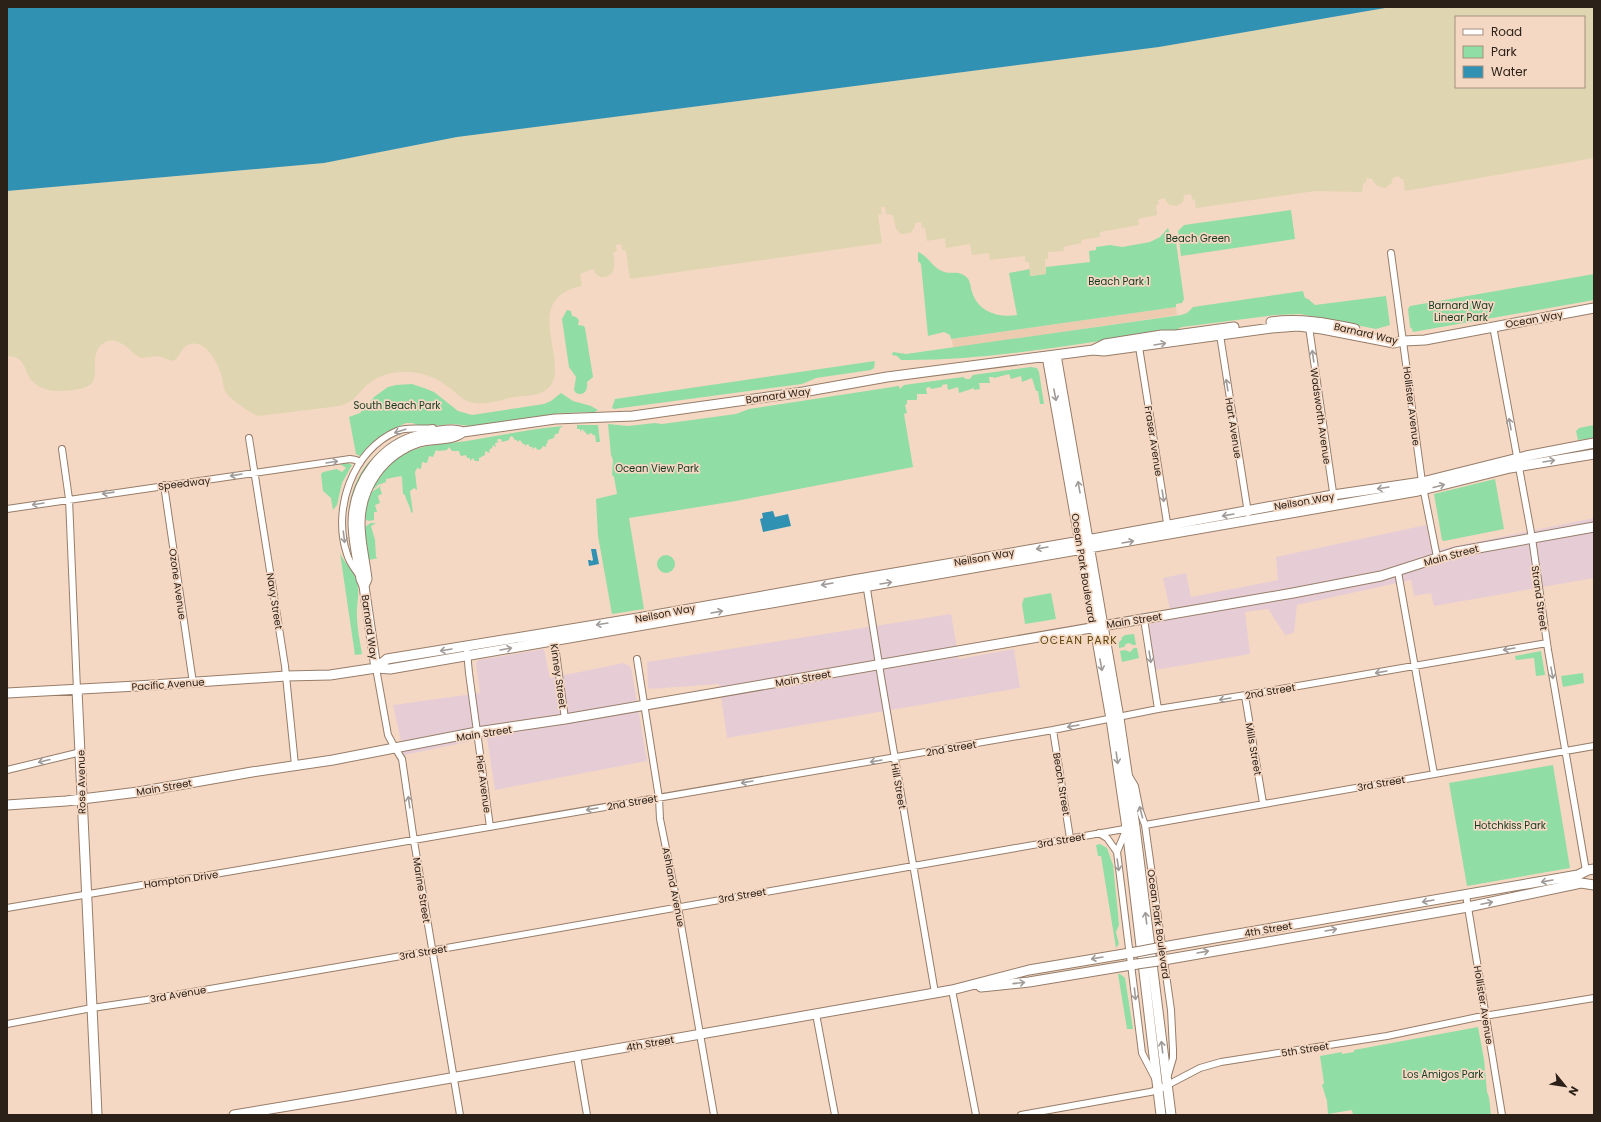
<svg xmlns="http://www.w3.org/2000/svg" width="1601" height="1122" font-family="Poppins,sans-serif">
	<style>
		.commercial { fill: #e6cdd5 }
		.built { fill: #edcbb0 }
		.green { fill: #91dda6 }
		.sand { fill: #dfd5b0; fill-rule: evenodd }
		.water { fill: #3091b3 }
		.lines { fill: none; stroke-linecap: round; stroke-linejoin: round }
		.street-casing { stroke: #967d69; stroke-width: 8 }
		.secondary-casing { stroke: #967d69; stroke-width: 11 }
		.street { stroke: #fff; stroke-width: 6 }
		.secondary { stroke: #fff; stroke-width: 9 }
		.secondary-bridge-casing { stroke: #967d69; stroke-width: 11; stroke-linecap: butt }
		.secondary-bridge { stroke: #fff; stroke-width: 9 }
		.oneway { stroke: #a09b98 }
		.labels { text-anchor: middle; stroke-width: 3.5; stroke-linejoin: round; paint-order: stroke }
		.park-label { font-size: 10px; fill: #123820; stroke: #f5d8c3 }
		.street-label { font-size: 10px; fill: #2b2119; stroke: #f5d8c3 }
		.neighbourhood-label { font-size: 11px; letter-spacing: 1px; fill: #5e4709; stroke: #f5d8c3 }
	</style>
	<rect width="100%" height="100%" fill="#f5d8c3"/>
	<!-- commercial -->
	<path class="commercial" d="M1594 518V578L1434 606 1431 593 1414 596 1411 580 1297 605 1294 633 1285 635 1268 609 1245 612 1250 654 1155 670 1149 624 1172 619 1163 578 1186 573 1191 597 1278 580 1276 557 1426 525 1432 551Z
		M951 614 959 659 1014 649 1020 688 727 738 719 684 651 689 648 688 647 662Z
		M544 649 550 678 624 663 631 667 647 761 495 790 487 738 404 755 393 705 480 693 476 663 478 660Z"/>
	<!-- built -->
	<path class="built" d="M1176 307 1177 315 953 348 952 339Z"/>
	<!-- green -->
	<path class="green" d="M1291 210 1295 239 1181 256 1178 231 1184 225Z
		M1168 228 1170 235H1175L1184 299 1182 303 1176 304V307L951 339 950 335 944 332 928 336 921 264 918 261V252C928 256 932 267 942 271 949 275 958 270 965 276 971 280 970 286 972 292 978 312 999 318 1017 315L1009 273 1030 269 1031 276 1046 274V267L1090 262 1089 251 1096 250V247L1110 245 1122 247 1150 242 1160 237Z
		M1594 274V300L1413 332 1412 329 1410 327 1408 309 1410 306Z
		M1303 291 1305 298 1308 299 1315 305 1386 296 1390 325 1376 329 1300 314 1275 315 1182 327 1179 328 1178 331 1161 332C1075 344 988 361 901 360L897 356 892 355 893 352 906 354 1181 315 1187 313 1193 307Z
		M567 310 571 311 572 316 576 317 579 320 578 325 584 326 585 328 593 377 587 382C588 389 585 397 576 393L574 390 576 377 569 367 563 326 562 319Z
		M875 361 874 368 871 370 816 378 802 384 614 409 612 408 615 399Z
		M1031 367 1037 368 1039 372 1044 404H1040L1038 391H1036L1032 378 1022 382 1021 376 1011 379 1009 374 994 378 993 377H989L990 383H979L980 389 974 390V388L959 393 958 387 948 390 947 384 942 385V387L931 389 930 387 926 388 927 394H917V400H907V404L905 405 907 413 904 414 913 467 736 501 629 518 644 609 612 614 598 536 596 499 617 494 614 477 612 475 613 460 611 455 608 424 628 426 655 423 662 424 736 414 749 409 899 386 900 389 904 385 963 377 966 379H970L973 375Z
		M412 384 424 388 434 392 458 411 472 415 544 404 551 401 561 393 573 401 591 406 598 410 595 412 562 413 470 426 453 424 432 426H419L413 423H406L385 433 360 456 356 454 349 417 360 413 374 397 388 387 396 385Z
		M577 425H598L600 442H596L595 435H593L591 433 588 435 582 429 580 432V429H577Z
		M1594 425V438L1578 440 1576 431 1579 428Z
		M563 426 560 428 558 434H555L554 438 548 440 547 444H546V447L543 446 541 449 538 450 535 447 533 449 532 447H530L528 444 525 446V444H523L520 440 517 442V440H515L512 436 510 437 509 440 502 442 501 439H498L497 441 499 442 495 443 496 447 493 445 492 448 489 450 490 453 485 451V455L479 458V461H475L473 458 470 461V458H467L466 455 462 456 460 455 459 451H452L449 447 447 450 439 451 436 450 433 457 429 456 427 463 422 462 421 469 417 468 415 472 417 490 414 488 410 491 413 513 411 512C410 505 406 501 405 495L403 494 402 478 401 476 386 479V482L378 485 374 489H372C379 476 387 465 399 457 419 444 444 444 467 441 498 436 530 429 563 426Z
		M412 433 372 463 355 564C351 556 350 546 349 537 345 502 355 469 385 447 393 440 401 435 412 433Z
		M348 463 352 465 342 483 337 505 333 510 331 498 323 491 321 474 323 472 337 469 342 472 346 468 340 464Z
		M1495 479 1504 529 1444 541 1442 540 1434 494Z
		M381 486 380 488 382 494 379 495 378 497 380 503 375 505 377 512H374V520L369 521 366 520 365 515 370 493Z
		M371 523H376L371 526 375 540 376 557 378 558 369 560 365 531 366 526Z
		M340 553C344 563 353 569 356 579 361 592 356 603 357 616 357 629 360 641 362 654L355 655Z
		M657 564a9 9 0 1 1 18 0a9 9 0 1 1-18 0Z
		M1051 593 1056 619 1025 624 1022 604 1024 598Z
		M1134 634 1136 645H1133L1129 643 1126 644 1124 647 1119 648V642L1122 639 1121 638 1125 635Z
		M1134 648H1137L1139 658 1122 662 1120 651 1125 650 1130 652Z
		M1541 651 1545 675 1536 676 1534 658 1516 660 1515 656Z
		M1583 673 1584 683 1563 687 1561 676Z
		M1553 765 1570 868 1467 886 1449 783Z
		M1100 844 1107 848 1113 865 1118 914 1119 925 1116 932 1119 944 1116 948 1101 856H1098L1096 845Z
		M1118 974H1120L1125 978 1133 1029H1127Z
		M1478 1027 1484 1059 1487 1092C1490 1097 1490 1108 1491 1115H1353L1352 1110 1328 1114 1327 1101 1322 1085 1324 1083 1320 1056 1342 1052V1054L1354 1052V1050Z"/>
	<!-- sand -->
	<path class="sand" d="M1391 7H1594V158L1405 191 1403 179H1400L1399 176 1393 178 1391 184 1385 188C1378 187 1375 185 1372 179L1367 178 1366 182 1363 184 1362 192 1316 191 1196 208 1195 200 1192 199 1191 194 1184 195 1183 202 1177 206 1169 205 1164 198 1158 200 1159 204 1156 205 1157 215 1138 219 1139 225 1100 232V237L1081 240 1082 243 1063 247 1064 251 1048 252V259H1045L1046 274 1030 276 1029 262H1025V256L990 260 989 253 972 255 970 244 946 248 945 238 927 241 925 227 922 228 921 222 915 223V227L910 233 901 234 896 229 893 215 886 214 885 207H881L882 214 878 215 882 243 630 279 626 251 622 250 621 244 616 245 617 251 613 253C615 264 617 278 600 277L595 273 593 269 580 274 582 286C516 299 576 369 546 390 538 396 523 396 513 397 501 400 487 405 474 403 463 402 456 392 447 386 434 376 417 371 401 372 390 372 376 377 367 385 356 395 355 402 339 406L258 416C247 411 236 403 227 394 223 390 223 380 221 374 217 362 206 340 190 344 181 346 181 357 173 361L158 356 141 358C132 354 128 345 118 342 114 340 108 340 104 343 85 354 106 383 83 388 68 392 44 394 33 382 23 372 28 357 7 356V191L324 163 457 137 1159 47ZM1456 17H1584V87H1456Z"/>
	<!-- water -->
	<path class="water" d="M7 7H1391L1159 47 457 137 324 163 7 191Z
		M773 511 775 517 788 514 791 526 763 532 760 519 763 518 762 513Z
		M591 549H596L599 564 589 566 588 560H590L592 561 593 560Z"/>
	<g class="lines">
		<!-- street casing -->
		<g class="street-casing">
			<path id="street" d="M1391 253 1422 482 1437 557
				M1493 326 1532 538 1548 650 1586 871
				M1309 327 1335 506
				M1220 335 1248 513
				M1139 347 1168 529
				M249 438 285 666 295 765
				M62 449 69 499 77 690
				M164 485 193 683
				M7 509 350 459 356 460 360 463
				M1398 572 1434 774
				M359 575C354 568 349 562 347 554 332 510 352 450 397 431 408 426 421 430 433 428
				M866 583 881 677 935 993
				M1144 619 1158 709
				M554 638 565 719
				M467 652 469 673 490 827
				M637 659 659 798 660 819 678 907 714 1115
				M376 668 388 735 395 748 402 759 414 841 460 1115
				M1245 696 1263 803
				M1053 730 1070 838
				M7 770 81 752
				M1129 776 1135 786 1140 811 1145 825 1171 1010 1173 1050V1058L1168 1075
				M1145 825 1594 746
				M1099 833 1107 838 1117 852 1142 1053 1155 1078
				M1117 852 1126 830
				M1466 895 1502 1115
				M7 908 142 885 192 878 1053 730 1158 709 1252 694 1547 643
				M952 990 976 1115
				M816 1014 835 1115
				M7 1024 92 1008 146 1000 384 959 1130 828
				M577 1056 587 1115
				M1021 1115 1150 1092 1158 1090 1200 1068 1221 1062 1387 1036 1478 1017 1594 998"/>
		</g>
		<!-- secondary casing -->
		<g class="secondary-casing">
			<path id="secondary" d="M1271 322C1300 318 1327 323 1355 329
				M1093 350 1105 344 1162 335H1176L1234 327
				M1056 355 1119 718 1135 827 1171 1115
				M1047 356 1111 719 1127 828 1161 1115
				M364 586 367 579C365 561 360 542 360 524 360 487 383 454 419 442 432 438 452 441 463 432L555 419 633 416 803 392 887 377 1093 350 1104 351 1272 328 1298 326 1322 329 1394 343 1403 341 1425 340 1594 308
				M376 668 387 659 638 618 853 580 1098 538 1333 495 1422 482 1526 456 1594 443
				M376 668 364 586 361 579C358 561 353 541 353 522 354 482 381 444 421 435 432 432 453 427 463 432
				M77 690C84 831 91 973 97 1115
				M7 693 137 686 286 676 330 675 376 668 390 669 1418 491 1510 468 1594 454
				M7 805 66 801 138 792 252 772 333 760 477 732 565 719 1293 593 1381 576 1456 552 1594 527
				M1157 948 1578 875 1588 870 1594 869
				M1158 961 1468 907 1581 883 1594 885
				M981 987 1029 982 1137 964
				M234 1115 348 1096 952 990 1029 970 1136 952"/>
		</g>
		<!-- street -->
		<use href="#street" class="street"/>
		<!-- secondary -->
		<use href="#secondary" class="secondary"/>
		<!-- secondary-bridge casing -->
		<g class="secondary-bridge-casing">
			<path id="secondary-bridge" d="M1136 952 1157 948
				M1137 964 1158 961"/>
		</g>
		<!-- secondary-bridge -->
		<use href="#secondary-bridge" class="secondary-bridge"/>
	</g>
	<!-- one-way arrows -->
	<defs><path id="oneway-shaft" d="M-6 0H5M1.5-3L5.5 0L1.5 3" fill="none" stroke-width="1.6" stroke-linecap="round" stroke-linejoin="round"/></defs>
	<g class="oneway">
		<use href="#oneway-shaft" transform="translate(1160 344) rotate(-9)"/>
		<use href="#oneway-shaft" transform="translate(1313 356) rotate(-98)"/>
		<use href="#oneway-shaft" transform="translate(1227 385) rotate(-99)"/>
		<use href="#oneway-shaft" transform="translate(1055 395) rotate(79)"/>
		<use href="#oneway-shaft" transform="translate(1510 424) rotate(-100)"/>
		<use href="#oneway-shaft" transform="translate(400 431) rotate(162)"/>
		<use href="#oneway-shaft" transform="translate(1549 461) rotate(-9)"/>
		<use href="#oneway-shaft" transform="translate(332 462) rotate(-9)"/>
		<use href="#oneway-shaft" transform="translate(236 475) rotate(170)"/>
		<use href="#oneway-shaft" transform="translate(1439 486) rotate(-15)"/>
		<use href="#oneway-shaft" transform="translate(1079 487) rotate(-100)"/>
		<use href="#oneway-shaft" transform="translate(1383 488) rotate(171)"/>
		<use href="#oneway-shaft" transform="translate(108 493) rotate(172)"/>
		<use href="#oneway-shaft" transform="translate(1163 496) rotate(81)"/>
		<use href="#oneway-shaft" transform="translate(38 504) rotate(171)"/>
		<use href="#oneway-shaft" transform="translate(1228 515) rotate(170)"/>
		<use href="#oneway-shaft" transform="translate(344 537) rotate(83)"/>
		<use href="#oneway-shaft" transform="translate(1128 542) rotate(-10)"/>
		<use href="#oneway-shaft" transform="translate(1042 548) rotate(170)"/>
		<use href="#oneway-shaft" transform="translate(886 583) rotate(-9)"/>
		<use href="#oneway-shaft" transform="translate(827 584) rotate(170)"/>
		<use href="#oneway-shaft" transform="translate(717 612) rotate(-10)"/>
		<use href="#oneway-shaft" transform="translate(602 624) rotate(171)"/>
		<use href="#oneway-shaft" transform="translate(506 649) rotate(-10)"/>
		<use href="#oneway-shaft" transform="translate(1509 649) rotate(170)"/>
		<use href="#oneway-shaft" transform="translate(446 650) rotate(171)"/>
		<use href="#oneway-shaft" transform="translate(1150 657) rotate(81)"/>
		<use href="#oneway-shaft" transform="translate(1101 665) rotate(80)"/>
		<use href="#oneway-shaft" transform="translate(1381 672) rotate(170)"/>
		<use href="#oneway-shaft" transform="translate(1552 673) rotate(80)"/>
		<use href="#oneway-shaft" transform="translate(1225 699) rotate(171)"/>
		<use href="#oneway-shaft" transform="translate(1073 726) rotate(170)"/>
		<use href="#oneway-shaft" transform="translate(1117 758) rotate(82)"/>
		<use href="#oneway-shaft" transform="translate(44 761) rotate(166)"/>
		<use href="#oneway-shaft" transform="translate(876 761) rotate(170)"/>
		<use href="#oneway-shaft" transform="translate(747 782) rotate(170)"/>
		<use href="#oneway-shaft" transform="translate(409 802) rotate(-98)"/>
		<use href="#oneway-shaft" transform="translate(592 809) rotate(170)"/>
		<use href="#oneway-shaft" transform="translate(1141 812) rotate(-105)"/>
		<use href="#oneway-shaft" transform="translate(1118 865) rotate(82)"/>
		<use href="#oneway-shaft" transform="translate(1547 881) rotate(170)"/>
		<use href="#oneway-shaft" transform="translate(1428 901) rotate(170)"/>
		<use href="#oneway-shaft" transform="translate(1487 903) rotate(-12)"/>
		<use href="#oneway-shaft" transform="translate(1146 918) rotate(-97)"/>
		<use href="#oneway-shaft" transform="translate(1331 930) rotate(-10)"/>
		<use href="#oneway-shaft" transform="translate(1203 952) rotate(-10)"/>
		<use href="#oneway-shaft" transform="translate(1097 958) rotate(170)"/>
		<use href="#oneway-shaft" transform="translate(1019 983) rotate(-6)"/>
		<use href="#oneway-shaft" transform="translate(1135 994) rotate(84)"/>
		<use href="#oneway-shaft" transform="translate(1162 1047) rotate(-97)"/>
	</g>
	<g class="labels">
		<!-- park labels -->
		<g class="park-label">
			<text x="1198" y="242">Beach Green</text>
			<text x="1119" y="285">Beach Park 1</text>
			<text x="1461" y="309">Barnard Way<tspan x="1461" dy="12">Linear Park</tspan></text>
			<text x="397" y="409">South Beach Park</text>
			<text x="657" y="472">Ocean View Park</text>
			<text x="1510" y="829">Hotchkiss Park</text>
			<text x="1443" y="1078">Los Amigos Park</text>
		</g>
		<!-- street labels -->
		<g class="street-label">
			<text transform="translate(1534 319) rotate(-10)" y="4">Ocean Way</text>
			<text transform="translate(1366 333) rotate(13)" y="4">Barnard Way</text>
			<text transform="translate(778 395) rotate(-8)" y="4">Barnard Way</text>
			<text transform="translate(1412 406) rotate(83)" y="4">Hollister Avenue</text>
			<text transform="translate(1321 416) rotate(82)" y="4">Wadsworth Avenue</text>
			<text transform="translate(1234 428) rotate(81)" y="4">Hart Avenue</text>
			<text transform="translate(1154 441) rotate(81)" y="4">Fraser Avenue</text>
			<text transform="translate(184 483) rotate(-7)" y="4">Speedway</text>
			<text transform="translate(1304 501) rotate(-10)" y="4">Neilson Way</text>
			<text transform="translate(1451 555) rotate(-15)" y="4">Main Street</text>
			<text transform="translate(984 557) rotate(-10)" y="4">Neilson Way</text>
			<text transform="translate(1084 568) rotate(81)" y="4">Ocean Park Boulevard</text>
			<text transform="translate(178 584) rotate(82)" y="4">Ozone Avenue</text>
			<text transform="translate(1540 598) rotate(82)" y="4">Strand Street</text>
			<text transform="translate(275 601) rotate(81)" y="4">Navy Street</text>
			<text transform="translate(665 613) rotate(-11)" y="4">Neilson Way</text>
			<text transform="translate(1134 620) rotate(-9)" y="4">Main Street</text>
			<text transform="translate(370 627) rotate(82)" y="4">Barnard Way</text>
			<text transform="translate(559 676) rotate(82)" y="4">Kinney Street</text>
			<text transform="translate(803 678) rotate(-10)" y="4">Main Street</text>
			<text transform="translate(168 684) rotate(-4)" y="4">Pacific Avenue</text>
			<text transform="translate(1270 691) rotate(-10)" y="4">2nd Street</text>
			<text transform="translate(484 733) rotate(-9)" y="4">Main Street</text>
			<text transform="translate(951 748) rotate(-10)" y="4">2nd Street</text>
			<text transform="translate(1254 749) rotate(80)" y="4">Mills Street</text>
			<text transform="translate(81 782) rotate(-91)" y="4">Rose Avenue</text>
			<text transform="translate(1381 783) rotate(-10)" y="4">3rd Street</text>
			<text transform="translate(484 784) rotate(82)" y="4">Pier Avenue</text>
			<text transform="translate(1062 784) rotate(81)" y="4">Beach Street</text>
			<text transform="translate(899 786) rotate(80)" y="4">Hill Street</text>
			<text transform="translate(164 787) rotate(-10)" y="4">Main Street</text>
			<text transform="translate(632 802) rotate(-10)" y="4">2nd Street</text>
			<text transform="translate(1061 840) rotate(-10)" y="4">3rd Street</text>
			<text transform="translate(181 879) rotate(-8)" y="4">Hampton Drive</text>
			<text transform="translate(674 887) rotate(79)" y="4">Ashland Avenue</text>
			<text transform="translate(422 890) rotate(81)" y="4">Marine Street</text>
			<text transform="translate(742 895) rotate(-10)" y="4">3rd Street</text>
			<text transform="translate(1159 924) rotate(82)" y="4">Ocean Park Boulevard</text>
			<text transform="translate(1268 929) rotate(-10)" y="4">4th Street</text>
			<text transform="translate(423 952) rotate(-10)" y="4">3rd Street</text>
			<text transform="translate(178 994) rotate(-10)" y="4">3rd Avenue</text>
			<text transform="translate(1484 1005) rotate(81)" y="4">Hollister Avenue</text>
			<text transform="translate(650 1043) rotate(-10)" y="4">4th Street</text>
			<text transform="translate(1305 1049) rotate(-9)" y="4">5th Street</text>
		</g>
		<!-- neighbourhood labels -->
		<g class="neighbourhood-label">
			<text x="1079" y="644">OCEAN PARK</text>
		</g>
	</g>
	<!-- border -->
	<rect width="1601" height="1122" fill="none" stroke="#2b2119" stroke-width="16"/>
	<!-- legend -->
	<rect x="1455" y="16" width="130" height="72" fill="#f5d8c3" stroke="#a48f7f"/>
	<rect x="1463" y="29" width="20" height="6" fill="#ffffff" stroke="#a48f7f"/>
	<text x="1491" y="36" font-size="12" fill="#2b2119">Road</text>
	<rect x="1463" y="46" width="20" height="12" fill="#91dda6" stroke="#a48f7f"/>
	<text x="1491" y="56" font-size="12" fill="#2b2119">Park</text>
	<rect x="1463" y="66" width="20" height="12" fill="#3091b3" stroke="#a48f7f"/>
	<text x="1491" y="76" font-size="12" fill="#2b2119">Water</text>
	<!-- north arrow -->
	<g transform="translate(1565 1086) rotate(120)" stroke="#f5d8c3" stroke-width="3" paint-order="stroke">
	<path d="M0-3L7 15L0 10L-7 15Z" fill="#2b2119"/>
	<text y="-6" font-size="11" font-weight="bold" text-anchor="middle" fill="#2b2119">N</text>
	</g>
</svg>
